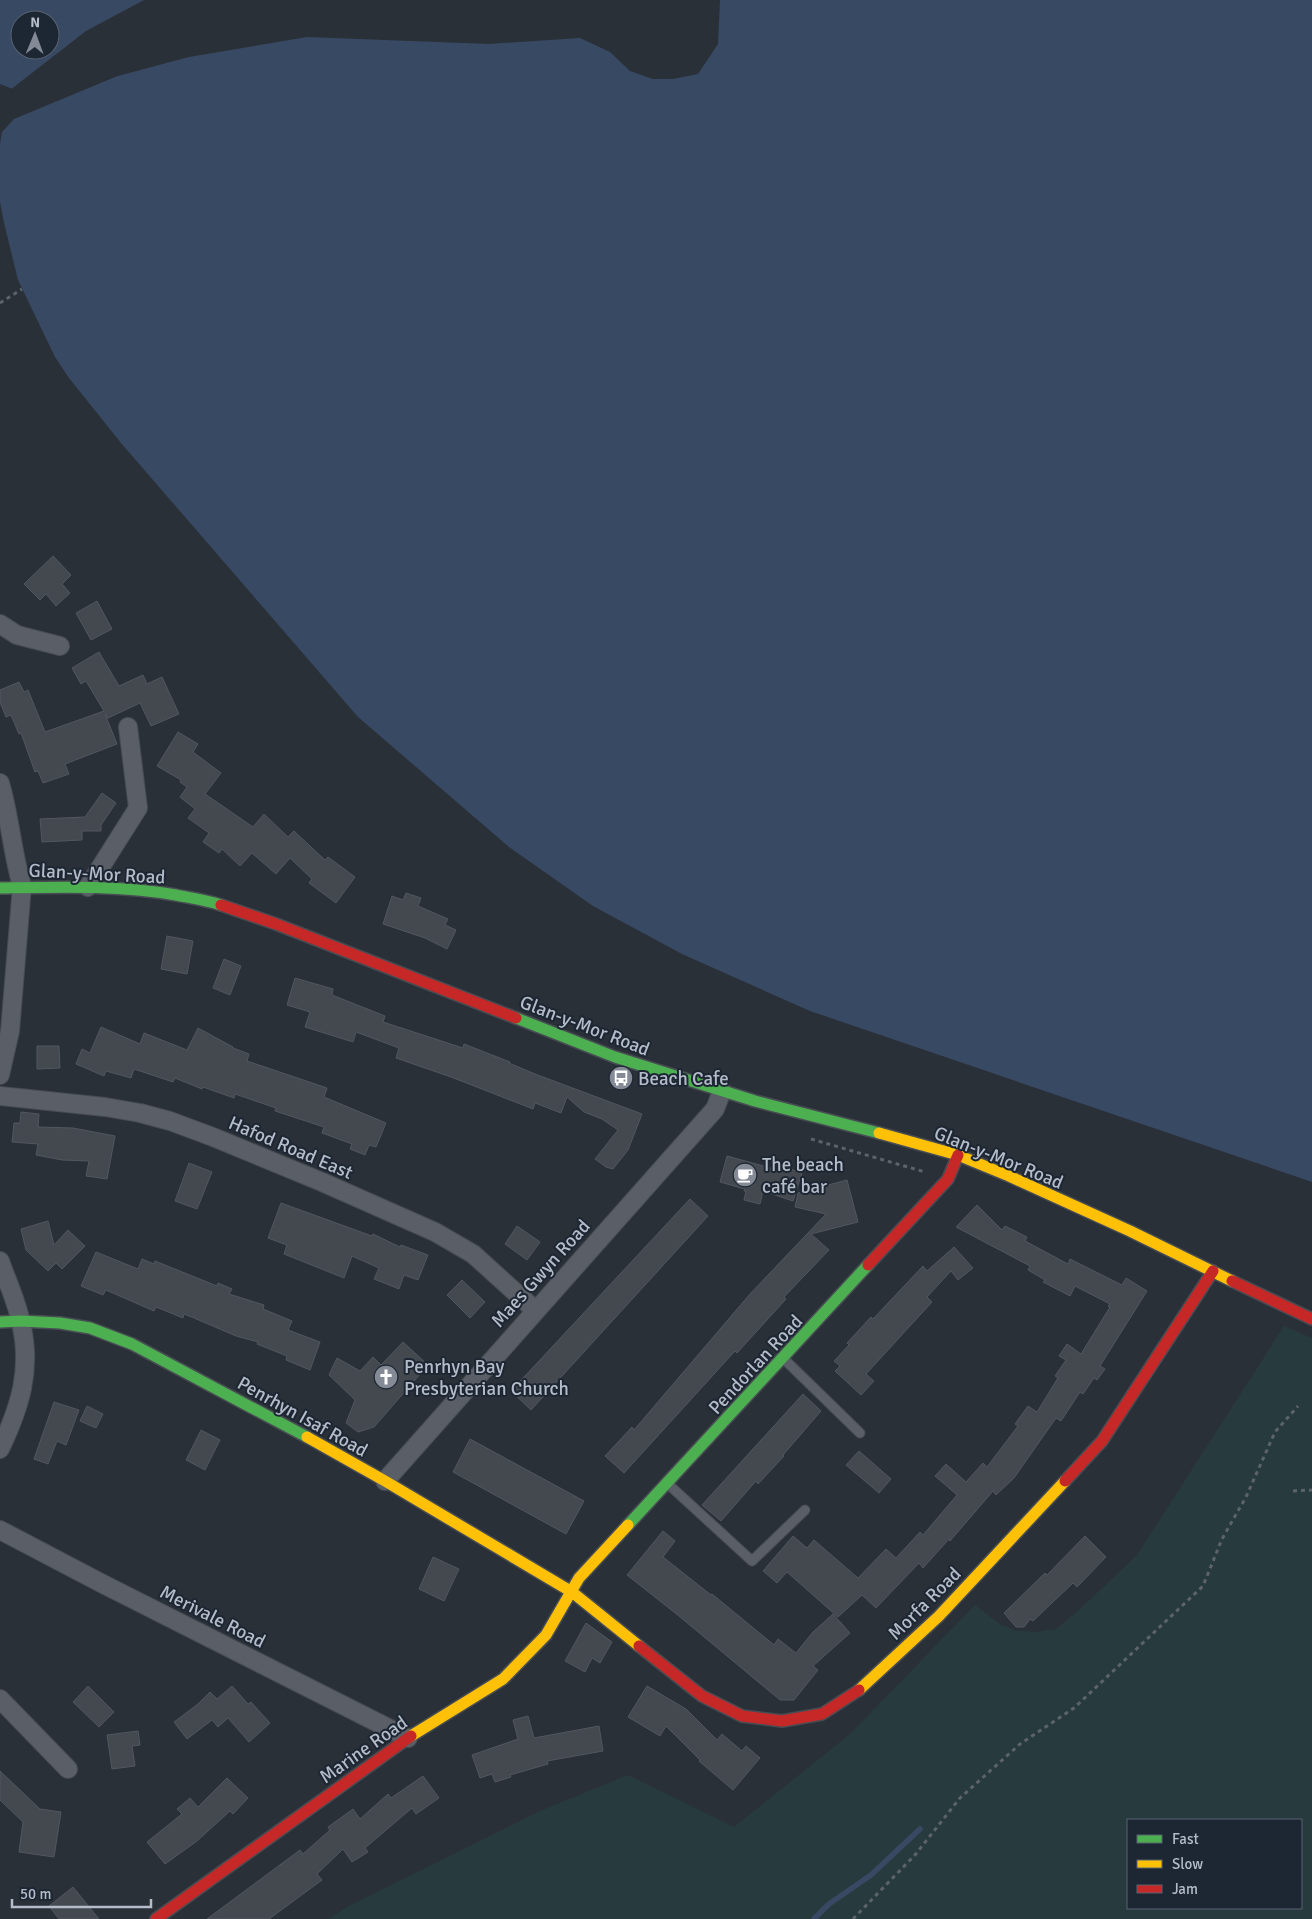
<svg xmlns="http://www.w3.org/2000/svg" width="1312" height="1919" font-family="Signika,sans-serif">
	<style>
		.green { fill: #273a3e; fill-rule: evenodd }
		.water { fill: #384963; fill-rule: evenodd }
		.pier { fill: #2a3038 }
		.lines { fill: none; stroke-linecap: round; stroke-linejoin: round }
		.stream { stroke: #384963; stroke-width: 5.5 }
		.building { fill: #444950; stroke: #52575f }
		.lane-casing { stroke: #484c53; stroke-width: 11 }
		.street-casing { stroke: #484c53; stroke-width: 20 }
		.fast-casing { stroke: #484c53; stroke-width: 14 }
		.slow-casing { stroke: #484c53; stroke-width: 14 }
		.jam-casing { stroke: #484c53; stroke-width: 14 }
		.path { stroke: #5d636a; stroke-width: 3; stroke-dasharray: 4 4; stroke-linecap: butt }
		.lane { stroke: #5a5e66; stroke-width: 9 }
		.street { stroke: #5a5e66; stroke-width: 18 }
		.fast { stroke: #4caf50; stroke-width: 11 }
		.slow { stroke: #ffc107; stroke-width: 11 }
		.jam { stroke: #c62828; stroke-width: 11 }
		.labels { text-anchor: middle; stroke-width: 4; stroke-linejoin: round; paint-order: stroke }
		.street-label { font-size: 19px; fill: #b4bcc9; stroke: #1d2633 }
		.poi-label { font-size: 19px; fill: #b4bcc9; stroke: #1d2633; text-anchor: start }
	</style>
	<rect width="100%" height="100%" fill="#2a3038"/>
	<!-- green -->
	<path class="green" d="M1284 1326 1312 1338V1919H328L347 1907 540 1811 628 1775 734 1827 850 1734 975 1605 1000 1624 1014 1630 1035 1632 1056 1629 1078 1611 1137 1555ZM1128 1820H1301V1908H1128Z"/>
	<!-- water -->
	<path class="water" d="M0 0H258L218 10 20 92 0 84ZM20 20H50V50H20Z
		M561 0H1312V1182L810 1011 682 954 593 906 509 847 358 717 121 443 69 378 55 357 18 280 4 223 0 202V144L2 132 14 119 180 50 411 24 500 21 569 13 572 5Z"/>
	<!-- pier -->
	<path class="pier" d="M144 0H260L258 2 219 13 173 31 83 79 43 94H20L10 90 86 31Z
		M559 0H720L718 44 698 74 673 79H653L630 71 610 52 580 38 489 44 307 37 189 57 99 81 179 47 306 16 411 22 500 18 553 14 567 11 569 6Z"/>
	<g class="lines">
		<!-- stream -->
		<path class="stream" d="M814 1919 829 1904 871 1875 920 1829"/>
	</g>
	<!-- building -->
	<path class="building" d="M53 556 71 575 62 584 70 593 56 606 46 594 40 600 24 584Z
		M97 601 112 629 91 640 76 613Z
		M99 652 119 686 143 675 147 684 162 677 179 714 151 726 140 703 108 718 105 714 117 744 65 764 69 774 43 783 38 771 35 772 21 733 19 734 11 715 6 717 0 702V690L19 682 24 692 28 690 45 732 104 711 86 681 81 684 72 668Z
		M178 732 198 744 193 752 221 773 205 794 253 827 264 814 288 837 294 831 325 860 328 857 355 877 336 903 309 883 312 879 290 858 276 874 252 853 240 866 222 849 219 853 203 842 209 833 188 818 195 809 180 797 187 787 180 782 181 780 157 766Z
		M102 793 116 803 101 825V831H82V840L42 842 40 819 85 817Z
		M406 893 421 898 418 906 448 919 445 925 456 930 447 949 425 938 383 924 392 896 403 900Z
		M167 936 193 941 187 974 161 969Z
		M224 959 241 966 230 995 213 988Z
		M295 978 333 989 332 995 385 1016 383 1022 463 1048 464 1044 510 1062 509 1063 535 1074 642 1114 628 1150 613 1169 606 1167 595 1159 618 1130 602 1119 584 1112 567 1097 561 1113 535 1103 533 1109 451 1077 396 1058 399 1048 356 1032 353 1042 305 1027 310 1012 287 1005Z
		M101 1027 140 1044 144 1033 187 1050 198 1028 233 1047V1048L249 1054 247 1061 327 1088 324 1097 386 1123 376 1147 369 1145 365 1155 350 1149 352 1144 322 1133 324 1127 275 1111 276 1108 235 1094 234 1098 203 1087 202 1089 175 1078 173 1082 134 1069 131 1078 106 1071 104 1076 76 1064 82 1049 90 1053Z
		M37 1046H59L60 1068 37 1069Z
		M21 1112 39 1114 38 1127 73 1128 115 1136 107 1179 86 1176 89 1161 62 1160 36 1155 38 1144 12 1142 14 1123H20Z
		M727 1156 778 1170 779 1165 802 1173 793 1201 763 1191 760 1204 744 1200 746 1191H744L745 1189 720 1182Z
		M189 1163 212 1172 197 1209 175 1201Z
		M847 1180 858 1222 811 1234 829 1250 784 1297 786 1299 737 1353 735 1351 624 1473 605 1456 632 1427 634 1430 750 1294 826 1214 795 1207 798 1193Z
		M690 1199 708 1216 531 1410 511 1391Z
		M281 1203 372 1236 373 1234 400 1247 401 1245 428 1255 418 1280 404 1275 399 1289 374 1279 379 1268 352 1256 344 1278 284 1254 287 1245 268 1238Z
		M977 1205 1002 1230 1005 1226 1027 1237 1025 1241 1068 1264 1070 1259 1122 1285 1126 1278 1147 1291 1100 1366 1105 1369 1097 1380 1094 1378 1083 1394 1080 1392 1061 1421 1056 1418 1014 1478 996 1495 993 1491 950 1541 949 1539 923 1568 919 1563 876 1608 862 1595 838 1617 787 1572 777 1583 763 1571 793 1536 807 1548 814 1540 858 1578 886 1549 896 1558 920 1532 923 1535 957 1495 935 1476 946 1464 966 1482 983 1463 987 1467 1018 1426 1015 1424 1028 1406 1037 1412 1058 1378 1055 1376 1066 1360 1059 1356 1067 1344 1081 1354 1110 1307 1108 1306 1110 1304 1075 1286 1070 1296 1043 1282 1045 1280 1028 1270 1030 1266 956 1227Z
		M48 1221 54 1245 68 1230 85 1246 62 1269 56 1263 48 1271 26 1250 21 1229Z
		M517 1226 540 1242 527 1260 505 1244Z
		M954 1247 973 1268 958 1280 951 1271 927 1297 932 1302 866 1374 874 1381 861 1395 835 1371 840 1366 834 1361 849 1345 847 1343 871 1317 873 1319 923 1266 927 1271Z
		M96 1252 138 1269 142 1259 154 1264 155 1261 217 1286 218 1283 232 1289 229 1294 264 1305 263 1309 292 1321 288 1330 320 1342 310 1370 286 1360 287 1356 257 1344 258 1342 236 1336 194 1318 184 1314 183 1318 156 1307 154 1311 106 1290 103 1295 81 1286Z
		M462 1280 485 1302 470 1318 447 1295Z
		M403 1342 428 1365 374 1427 358 1432 346 1423 355 1400 329 1375 337 1358 360 1371 373 1357 381 1365Z
		M803 1394 821 1411 783 1455 784 1456 758 1484 756 1481 721 1521 702 1505Z
		M54 1402 79 1410 66 1445 57 1441 48 1464 34 1459Z
		M87 1406 103 1414 96 1428 80 1421Z
		M201 1430 220 1440 205 1470 186 1460Z
		M470 1439 584 1501 566 1534 453 1472Z
		M859 1451 891 1479 879 1493 846 1465Z
		M663 1531 675 1541 663 1557 711 1595 712 1594 774 1645 778 1639 796 1653 813 1632 833 1614 850 1633 813 1666 818 1670 794 1700H780L679 1616 627 1575Z
		M1085 1536 1106 1557 1077 1587 1073 1583 1033 1621 1030 1619 1024 1627H1016L1004 1613 1045 1573 1047 1575Z
		M433 1557 459 1569 444 1601 419 1589Z
		M586 1623 612 1642 600 1663 592 1658 585 1672 565 1661Z
		M88 1686 114 1712 99 1727 73 1702Z
		M232 1686 248 1704 251 1702 270 1723 249 1742 228 1718 218 1727 212 1720 187 1739 174 1722 198 1704 210 1692 217 1699Z
		M647 1686 686 1709 717 1740 722 1734 742 1751 746 1746 760 1758 733 1790 699 1761 700 1760 666 1726 660 1736 628 1717Z
		M528 1716 534 1738 599 1726 603 1751 547 1761 548 1764 510 1775 511 1777 495 1782 492 1774 480 1778 472 1755 518 1739 513 1720Z
		M138 1731 140 1745 132 1746 135 1766 112 1769 107 1735Z
		M0 1771 40 1809 61 1812 54 1857 19 1852 23 1822 0 1800Z
		M423 1776 439 1798 416 1814 412 1808 365 1848 368 1852 352 1862 343 1849 317 1874 322 1880 269 1919H207L300 1850 303 1854 330 1830 328 1827 353 1809 360 1819 388 1794 391 1798Z
		M227 1778 248 1798 233 1814 230 1811 197 1841 165 1864 147 1842 182 1814 177 1809 190 1798 198 1807Z
		M73 1887 99 1919H59L49 1906Z"/>
	<g class="lines">
		<!-- lane casing -->
		<g class="lane-casing">
			<path id="lane" d="M784 1359 860 1433
				M668 1484 752 1561 805 1510"/>
		</g>
		<!-- street casing -->
		<g class="street-casing">
			<path id="street" d="M0 624 17 635 60 646
				M0 783C10 817 12 852 22 886L10 1031 0 1075
				M88 887 138 808 128 727
				M0 1096 105 1107 140 1113 170 1121 213 1137 322 1182 435 1232 473 1254 535 1310
				M0 1261C7 1281 17 1302 21 1323 32 1370 20 1407 0 1449
				M385 1481 715 1109 722 1091
				M0 1530 103 1584 408 1738
				M0 1699 68 1769"/>
		</g>
		<!-- fast casing -->
		<g class="fast-casing">
			<path id="fast" d="M0 888C59 887 118 885 176 895 191 898 206 900 221 905
				M516 1018 615 1057 755 1101 879 1133
				M0 1322 21 1321 60 1323 90 1328 132 1344 307 1437
				M628 1525 868 1265"/>
		</g>
		<!-- slow casing -->
		<g class="slow-casing">
			<path id="slow" d="M879 1133 958 1155 1009 1176 1130 1231 1232 1281
				M307 1437 385 1481 572 1592 639 1646
				M859 1690 939 1616 1065 1481
				M411 1736 503 1679 546 1635 579 1578 628 1525"/>
		</g>
		<!-- jam casing -->
		<g class="jam-casing">
			<path id="jam" d="M221 905 276 924 516 1018
				M868 1265 948 1179 958 1155
				M1232 1281 1312 1319
				M1065 1481 1102 1441 1213 1271
				M639 1646 702 1696 742 1716 782 1721 822 1714 859 1690
				M156 1919 411 1736"/>
		</g>
		<!-- path -->
		<path class="path" d="M0 303 22 289
			M811 1139 925 1172
			M1293 1491 1312 1490
			M853 1919 915 1855 960 1798 1020 1744 1074 1708 1203 1586 1222 1539 1246 1497 1275 1432 1298 1406"/>
		<!-- lane -->
		<use href="#lane" class="lane"/>
		<!-- street -->
		<use href="#street" class="street"/>
		<!-- fast -->
		<use href="#fast" class="fast"/>
		<!-- slow -->
		<use href="#slow" class="slow"/>
		<!-- jam -->
		<use href="#jam" class="jam"/>
	</g>
	<!-- icons -->
	<defs>
		<g id="bus-disc" transform="scale(1.25)"><circle r="9.5" fill="#848b96" stroke="#1d2633"/><path d="M-5-6H5V4H4V6H2V4H-2V6H-4V4H-5ZM-3.5-4V0h7V-4ZM-3.5 1.2v1.5H-2V1.2ZM2 1.2v1.5H3.5V1.2Z" fill="#fff"/></g>
		<g id="cafe-disc" transform="scale(1.25)"><circle r="9.5" fill="#848b96" stroke="#1d2633"/><path d="M-5.5-4.5H6V0H3Q3 3.5 0 3.5H-2.5Q-5.5 3.5-5.5 0ZM3-3.2v2h1.7v-2ZM-6 4.5H4V6H-6Z" fill="#fff"/></g>
		<g id="church-disc" transform="scale(1.25)"><circle r="9.5" fill="#848b96" stroke="#1d2633"/><path d="M-1.2-6h2.4v3.5h3.3v2.4h-3.3V6h-2.4V-.1h-3.3v-2.4h3.3Z" fill="#fff"/></g>
	</defs>
	<g fill-rule="evenodd">
		<use href="#bus-disc" x="621" y="1078"/>
		<use href="#cafe-disc" x="745" y="1175"/>
		<use href="#church-disc" x="386" y="1377"/>
	</g>
	<g class="labels">
		<!-- street labels -->
		<g class="street-label">
			<text transform="translate(97 873) rotate(3)" y="7">Glan-y-Mor Road</text>
			<text transform="translate(585 1025) rotate(21)" y="7">Glan-y-Mor Road</text>
			<text transform="translate(291 1147) rotate(23)" y="7">Hafod Road East</text>
			<text transform="translate(999 1157) rotate(22)" y="7">Glan-y-Mor Road</text>
			<text transform="translate(540 1273) rotate(-48)" y="7">Maes Gwyn Road</text>
			<text transform="translate(755 1364) rotate(-47)" y="7">Pendorlan Road</text>
			<text transform="translate(303 1416) rotate(29)" y="7">Penrhyn Isaf Road</text>
			<text transform="translate(924 1603) rotate(-45)" y="7">Morfa Road</text>
			<text transform="translate(213 1616) rotate(27)" y="7">Merivale Road</text>
			<text transform="translate(363 1749) rotate(-35)" y="7">Marine Road</text>
		</g>
		<!-- poi labels -->
		<g class="poi-label">
			<text x="638" y="1085">Beach Cafe</text>
			<text x="762" y="1171">The beach<tspan x="762" dy="22">café bar</tspan></text>
			<text x="404" y="1373">Penrhyn Bay<tspan x="404" dy="22">Presbyterian Church</tspan></text>
		</g>
	</g>
	<!-- legend -->
	<rect x="1127" y="1819" width="175" height="90" fill="#1d2633" stroke="#59626f"/>
	<rect x="1137" y="1835" width="25" height="8" fill="#4caf50" stroke="#59626f"/>
	<text x="1172" y="1844" font-size="15" fill="#b4bcc9">Fast</text>
	<rect x="1137" y="1860" width="25" height="8" fill="#ffc107" stroke="#59626f"/>
	<text x="1172" y="1869" font-size="15" fill="#b4bcc9">Slow</text>
	<rect x="1137" y="1885" width="25" height="8" fill="#c62828" stroke="#59626f"/>
	<text x="1172" y="1894" font-size="15" fill="#b4bcc9">Jam</text>
	<!-- north arrow -->
	<g transform="translate(35 35) rotate(1)"><circle r="24" fill="#1d2633" stroke="#59626f"/>
	<path d="M0-4L9 19L0 12L-9 19Z" fill="#848b96"/>
	<text y="-8" font-size="14" font-weight="bold" text-anchor="middle" fill="#b4bcc9">N</text>
	</g>
	<!-- scale -->
	<path d="M12 1899v8h139v-8" fill="none" stroke="#b4bcc9" stroke-width="2.5"/>
	<text x="20" y="1899" font-size="15" fill="#b4bcc9" stroke="#1d2633" stroke-width="4" paint-order="stroke">50 m</text>
</svg>
